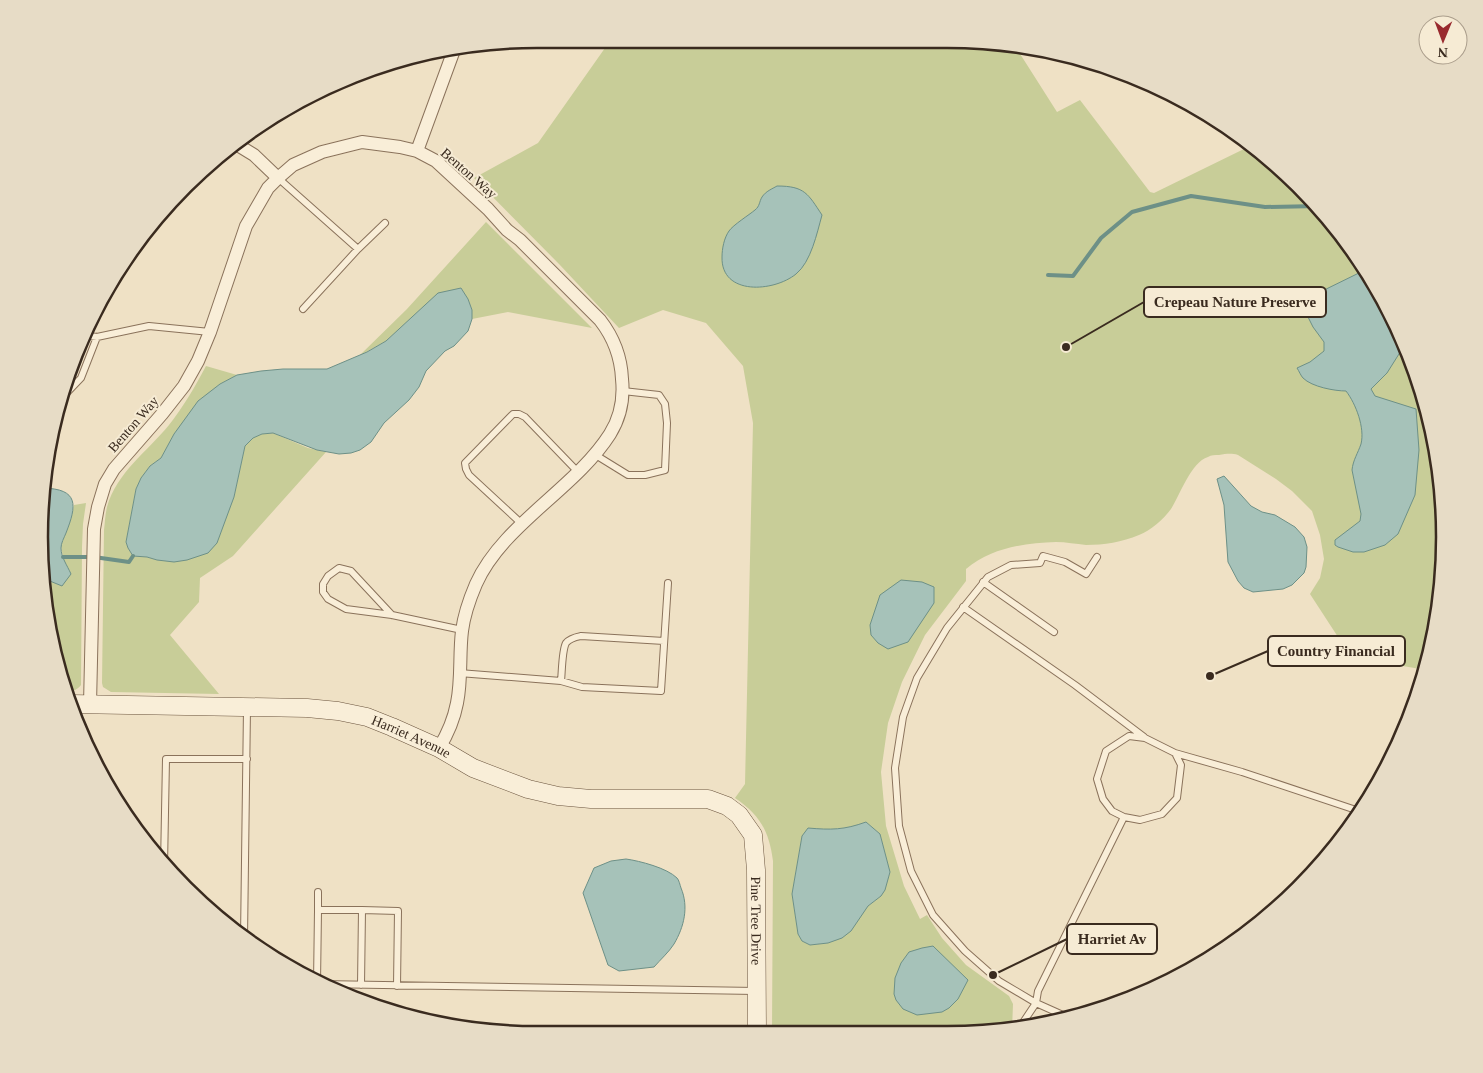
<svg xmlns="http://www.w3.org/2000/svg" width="1483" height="1073" font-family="'Times New Roman',serif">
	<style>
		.green { fill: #c8cd98; fill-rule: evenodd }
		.water { fill: #a6c2b9; stroke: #6d9087 }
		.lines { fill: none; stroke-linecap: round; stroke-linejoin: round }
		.stream { stroke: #6d9087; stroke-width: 4 }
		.lane-casing { stroke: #8a725b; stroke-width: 8 }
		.street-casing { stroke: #8a725b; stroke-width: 14 }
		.secondary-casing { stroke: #6b543e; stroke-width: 19 }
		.lane { stroke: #f9eed8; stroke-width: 6 }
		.street { stroke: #f9eed8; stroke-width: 12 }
		.secondary { stroke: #f9eed8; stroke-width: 18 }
		.labels { text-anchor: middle; stroke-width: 4; stroke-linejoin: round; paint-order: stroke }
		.street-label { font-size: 14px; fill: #3a2b1f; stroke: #f6ebd4 }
		.rim { fill: none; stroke: #3a2b1f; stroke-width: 2.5 }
		.leader { fill: none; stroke: #3a2b1f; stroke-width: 2 }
		.callout-dot { fill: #3a2b1f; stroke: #f6ebd4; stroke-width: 2 }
		.callout { fill: #f6ebd4; stroke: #3a2b1f; stroke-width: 2 }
		.callout-label { font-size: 15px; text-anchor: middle; font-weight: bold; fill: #3a2b1f }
	</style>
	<rect width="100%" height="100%" fill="#efe1c5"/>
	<!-- green -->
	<path class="green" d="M600 39H947L1015 46 1057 112 1080 100 1150 192 1154 193 1246 148 1242 139 1274 162 1321 209 1378 288 1418 377 1440 472 1443 569 1426 670 1351 657 1310 594 1320 578 1324 559 1320 535 1312 511 1292 491 1276 479 1238 455C1231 453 1226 454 1219 455 1215 455 1211 455 1208 457 1191 462 1180 495 1171 509 1163 520 1151 530 1139 535 1122 542 1104 545 1086 545 1076 544 1066 542 1056 542 1024 543 991 548 966 569V581L925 635 902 682 888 723 881 772 886 826 904 886 920 919 927 915 942 938 966 965 1009 996 1013 1004 1012 1030 772 1031 773 861C769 831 760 815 735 798L745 784 753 423 743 366 706 323 663 310 619 328 559 264 474 178 538 143 605 48ZM866 822 880 834 890 873 881 896 868 906 828 943 810 945 802 941 798 934 792 894 802 836 825 830 850 828Z
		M486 222 592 328 508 312 472 319V310L468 299 438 294 386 341 359 356 407 309Z
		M206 366 237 375 220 384 174 434 161 458 150 466 141 478 136 489 126 542 128 548 133 556 147 557 157 560 225 518 234 497 245 446 253 438 262 434 273 433 308 448 326 452 233 556 200 578 199 602 170 635 219 694 111 692 103 687 102 683 104 530C105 523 105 515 107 507 117 472 147 452 169 425 183 407 195 387 206 366Z
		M86 503 83 524 82 547 81 685C77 690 74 691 67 691L43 601V580L45 579 62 586 63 557 61 546 72 515 74 505Z"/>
	<!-- water -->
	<path class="water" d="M777 186C805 186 808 194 822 215 817 233 811 262 796 274 774 292 721 296 722 257 722 249 724 238 729 231 733 225 749 215 755 210 760 206 759 202 762 197 766 191 772 189 777 186Z
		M1365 270 1378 288 1404 346 1387 373 1371 389 1375 396 1416 409 1419 450 1415 495 1398 534 1385 545 1364 552H1353L1338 547 1335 545V540L1360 521 1361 514 1352 470C1353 460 1358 453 1361 444 1365 428 1356 404 1346 391 1335 391 1312 387 1303 378 1301 376 1299 371 1297 368L1310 362 1324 351V342L1313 327 1305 311 1309 301 1314 295Z
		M461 288 468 299 472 310V319L468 331 454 346 445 351 426 371 419 387 409 400 384 423 371 442 360 450 351 453 339 454 317 450 273 433 262 434 253 438 245 446 234 497 217 543 208 553 187 560 174 562 157 560 147 557 133 556 128 548 126 542 136 489 141 478 150 466 161 458 174 434 198 401 220 384 237 375 261 371 283 369H327L367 352 386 341 438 293Z
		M1224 476 1251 506 1262 512 1275 515 1295 527 1304 537 1307 547 1306 567 1304 573 1292 585 1283 589 1253 592 1244 588 1238 581 1228 562 1224 505 1217 479Z
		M43 488C79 489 77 505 66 533 64 538 61 543 61 548 61 557 67 565 71 574L62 586 45 579 43 580Z
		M901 580 922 582 934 587V603L908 642 888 649 878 643 871 635 870 625 880 595Z
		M866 822 880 834 890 872 885 890 881 896 868 906 851 931 842 938 828 943 810 945 802 941 798 934 792 894 802 836 808 828C831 830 844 830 866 822Z
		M626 859C640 861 667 868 677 878 679 880 680 885 681 888 689 907 684 927 674 944 669 952 660 960 654 967L619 971 608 965 583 893 594 868 611 861Z
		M933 946 968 980 958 999 949 1008 942 1012 917 1015 903 1009 896 1000 894 994 895 978 901 963 909 952 922 948Z"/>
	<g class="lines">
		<!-- stream -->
		<path class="stream" d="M1048 275 1073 276 1101 238 1132 212 1191 196 1265 207 1319 206
			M63 557H94L129 562 133 556"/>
		<!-- lane casing -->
		<g class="lane-casing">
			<path id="lane" d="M278 178 358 249
				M303 309 358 249 385 223
				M82 335 97 337 149 326 210 332
				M59 401 81 378 97 337
				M594 454 628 475H645L665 470 667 423 665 404 659 395 623 391
				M522 524 469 475 466 469 465 463 513 414H519L525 417 578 472
				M983 582 1054 632
				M963 607 1075 685 1144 737
				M392 615 351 571 339 568 328 576 323 584V592L328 599 346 609 392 615 462 630
				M459 673 561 681 582 687 661 691 668 583
				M561 681C562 672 562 650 566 643 570 638 576 637 581 636L664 641
				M1129 736 1145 738 1175 753 1181 765 1177 798 1162 814 1140 820 1124 817 1112 811 1103 799 1097 779 1106 751Z
				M1175 753 1242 772 1359 811
				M164 866 166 759H247
				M318 892V910
				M362 910 398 911 397 986
				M244 938 247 708
				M317 983 318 910H362L361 985
				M320 984 756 991
				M1065 1016 1036 1003 999 981 965 951 933 915 911 871 899 826 895 768 903 717 917 678 947 628 988 577 1011 565 1040 563 1043 556 1065 562 1086 574 1097 557
				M1022 1027V1024L1036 1003 1038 991 1124 817"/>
		</g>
		<!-- street casing -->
		<g class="street-casing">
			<path id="street" d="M236 144 254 155 278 178
				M417 151 454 50
				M90 704 94 529 98 507 105 484 114 469 162 414 184 386 198 361 210 332 246 226 268 188 278 178 293 165 322 152 362 142 400 147 417 151 436 161 488 209 507 230 520 240 600 320C614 338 621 356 622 379 624 398 620 418 610 434 575 489 503 524 476 584 470 598 464 615 462 631 459 655 462 679 457 703 454 719 447 735 439 748"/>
		</g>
		<!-- secondary casing -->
		<g class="secondary-casing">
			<g id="secondary">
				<path id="s1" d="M71 704 307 708 338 711 367 717 392 727 439 748 473 768 528 789 558 796 591 799H708L727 806 739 815 753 835 756 870 757 1032"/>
			</g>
		</g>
		<!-- lane -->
		<use href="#lane" class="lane"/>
		<!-- street -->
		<use href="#street" class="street"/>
		<!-- secondary -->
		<use href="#secondary" class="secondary"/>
	</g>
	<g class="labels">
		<!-- street labels -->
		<g class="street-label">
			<text transform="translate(469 173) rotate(41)" y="5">Benton Way</text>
			<text transform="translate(133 424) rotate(-49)" y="5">Benton Way</text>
			<text dy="5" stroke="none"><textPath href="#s1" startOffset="345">Harriet Avenue</textPath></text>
			<text dy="5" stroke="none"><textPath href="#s1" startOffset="800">Pine Tree Drive</textPath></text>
		</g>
	</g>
	<!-- crop -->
	<path d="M0 0H1483V1073H0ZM537 48H947A489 489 0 0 1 1436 537V537A489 489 0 0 1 947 1026H537A489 489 0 0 1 48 537V537A489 489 0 0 1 537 48Z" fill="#e7dcc6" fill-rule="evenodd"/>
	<path class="rim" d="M537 48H947A489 489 0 0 1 1436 537V537A489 489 0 0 1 947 1026H537A489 489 0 0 1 48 537V537A489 489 0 0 1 537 48Z"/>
	<!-- callouts -->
	<path class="leader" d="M1066 347L1144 302M1210 676L1268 651M993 975L1067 939"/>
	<g class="callout-dot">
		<circle cx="1066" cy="347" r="5"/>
		<circle cx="1210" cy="676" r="5"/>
		<circle cx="993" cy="975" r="5"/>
	</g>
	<g class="callout">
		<rect x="1144" y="287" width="182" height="30" rx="5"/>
		<rect x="1268" y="636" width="137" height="30" rx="5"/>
		<rect x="1067" y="924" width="90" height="30" rx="5"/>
	</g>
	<g class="callout-label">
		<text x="1235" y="307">Crepeau Nature Preserve</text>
		<text x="1336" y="656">Country Financial</text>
		<text x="1112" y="944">Harriet Av</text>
	</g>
	<!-- north arrow -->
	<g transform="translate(1443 40) rotate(181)"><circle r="24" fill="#f6ebd4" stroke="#ab9e8c"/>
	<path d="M0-4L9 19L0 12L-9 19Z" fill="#992a2e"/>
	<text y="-8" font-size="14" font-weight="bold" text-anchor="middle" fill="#3a2b1f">N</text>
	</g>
</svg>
